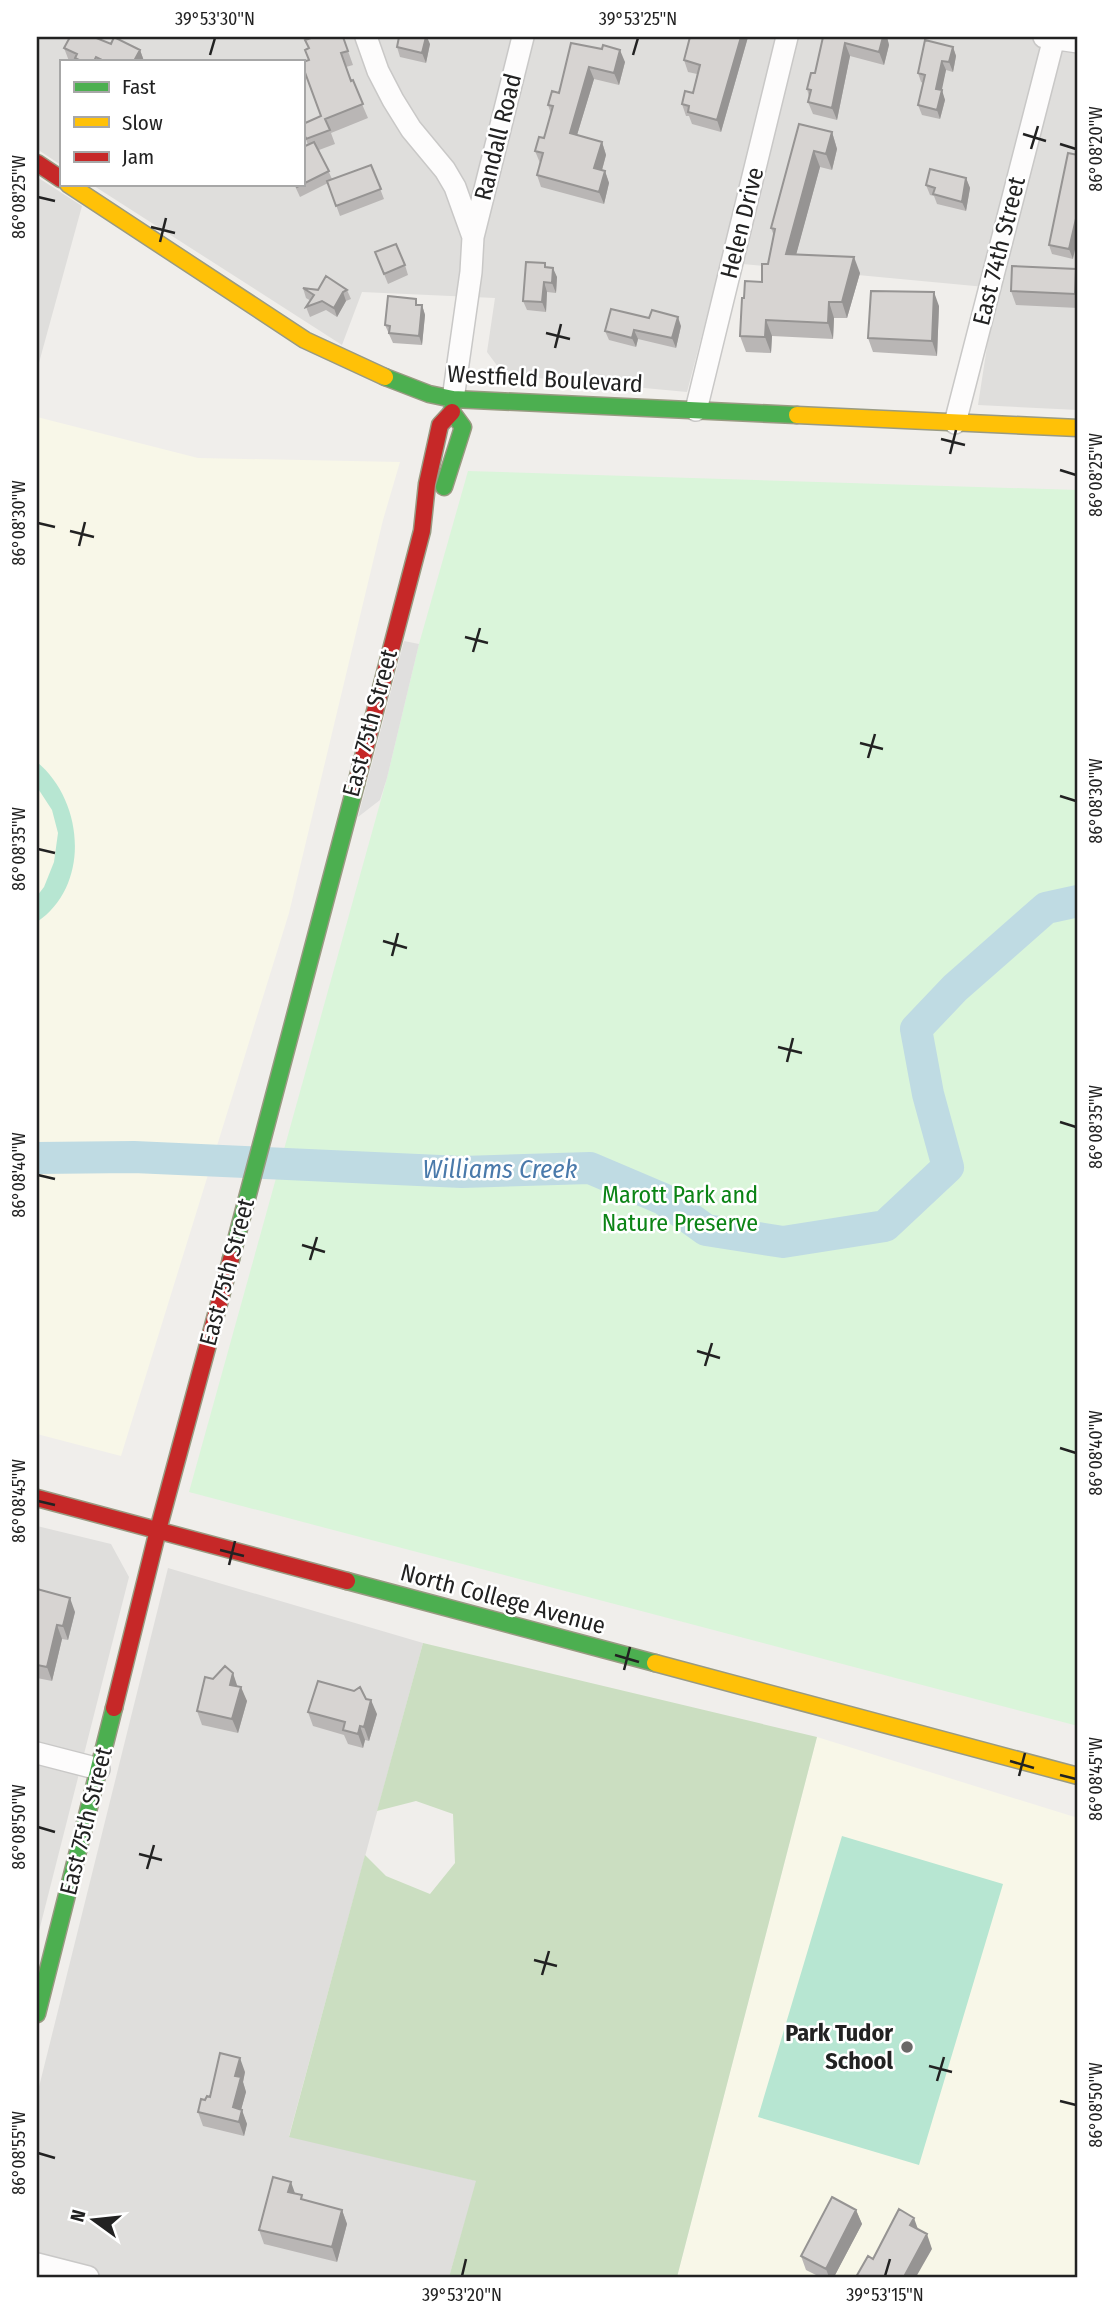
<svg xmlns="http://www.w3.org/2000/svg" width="1115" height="2314" font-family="'Fira Sans Condensed',sans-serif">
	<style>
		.residential { fill: #dfdedc }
		.education { fill: #f8f7e8 }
		.forest { fill: #cbdec1 }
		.park { fill: #daf5da }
		.pitch { fill: #b7e6d2 }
		.parking { fill: #e0dfde }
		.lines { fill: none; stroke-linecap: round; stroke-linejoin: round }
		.river { stroke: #bfdbe3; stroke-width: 32 }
		.street-casing { stroke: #c9c8c7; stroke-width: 24 }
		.fast-casing { stroke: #999a82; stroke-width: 19 }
		.slow-casing { stroke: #999a82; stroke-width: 19 }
		.jam-casing { stroke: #999a82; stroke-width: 19 }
		.street { stroke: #fdfcfc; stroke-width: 21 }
		.fast { stroke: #4caf50; stroke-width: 16 }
		.slow { stroke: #ffc107; stroke-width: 16 }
		.jam { stroke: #c62828; stroke-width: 16 }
		.wall { fill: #b9b6b5 }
		.shaded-wall { fill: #969493 }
		.building { fill: #d7d4d2; stroke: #969493; stroke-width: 2 }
		.ticks { fill: none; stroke: #222; stroke-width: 2.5 }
		.poi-dot { fill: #6a6968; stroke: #fff; stroke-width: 2.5 }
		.labels { text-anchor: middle; stroke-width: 5; stroke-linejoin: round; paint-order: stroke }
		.street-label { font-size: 24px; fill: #222; stroke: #fff }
		.park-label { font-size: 24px; fill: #0c8416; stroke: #fff }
		.poi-label { font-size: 24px; font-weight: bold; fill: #222; stroke: #fff; text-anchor: end }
		.water-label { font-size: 26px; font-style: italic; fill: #4a7aab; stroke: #fff }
		.neatline { fill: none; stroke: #222; stroke-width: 2.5 }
		.ticks-label { font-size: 18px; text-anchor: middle; fill: #222 }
	</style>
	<rect width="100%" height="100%" fill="#f0eeeb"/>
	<!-- residential -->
	<path class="residential" d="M37 37H1078V410L978 405 996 288 721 262 687 392 504 375 487 352 495 298 362 292 342 345 91 184H303V61H61V165L37 149Z
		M37 177 82 206 37 370Z
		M37 1526 111 1544 129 1577 37 1939Z
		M168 1568 423 1643 289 2136 477 2181 449 2277H37V2095Z"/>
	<!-- education -->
	<path class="education" d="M37 417 198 458 400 462 383 520 289 913 121 1456 37 1434Z
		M817 1737 1078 1818V2277H677Z"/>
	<!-- forest -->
	<path class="forest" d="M423 1643 817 1737 677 2277H449L476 2181 289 2137 365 1855 386 1876 430 1894 455 1863 453 1814 416 1801 377 1811Z"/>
	<!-- park -->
	<path class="park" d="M468 471 1078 490V1726L189 1492 387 778 419 644Z"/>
	<!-- pitch -->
	<path class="pitch" d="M37 762C84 801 91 885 37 922V896L44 887 54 862 58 833 52 810 37 787Z
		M842 1836 1003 1884 919 2165 758 2117Z"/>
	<!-- parking -->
	<path class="parking" d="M404 641 419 644 387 778 380 800 358 817Z"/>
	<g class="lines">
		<!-- river -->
		<path class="river" d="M37 1158 134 1157 462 1172 590 1168 663 1199 706 1230 783 1242 885 1226 948 1167 928 1094 916 1029 955 988 1046 908 1078 901"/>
		<!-- street casing -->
		<g class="street-casing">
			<path id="street" d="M366 37 378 71 393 100 411 129 445 170 455 187 473 237 471 272 453 399
				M1044 37 1078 42
				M473 237 523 37
				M696 410 787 37
				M955 423 1054 38
				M37 1753 99 1769
				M37 2264 88 2277"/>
		</g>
		<!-- fast casing -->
		<g class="fast-casing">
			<path id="fast" d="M385 377 429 394 453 399 797 415
				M444 487 463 427 452 412 453 399
				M231 1259 356 784
				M347 1581 655 1663
				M37 2014 114 1708"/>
		</g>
		<!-- slow casing -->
		<g class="slow-casing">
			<path id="slow" d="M68 184 305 340 385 377
				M797 415 1078 428
				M655 1663 1078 1776"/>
		</g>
		<!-- jam casing -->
		<g class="jam-casing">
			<path id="jam" d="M37 163 61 179
				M356 784 422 531 427 484 440 425 452 412
				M37 1498 347 1581
				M114 1708 158 1530 231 1259"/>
		</g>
		<!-- street -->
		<use href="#street" class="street"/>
		<!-- fast -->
		<use href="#fast" class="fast"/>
		<!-- slow -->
		<use href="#slow" class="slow"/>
		<!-- jam -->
		<use href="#jam" class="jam"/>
	</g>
	<!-- wall -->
	<path class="wall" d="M343 37 353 65 346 67 368 118 331 133 335 144 319 150 332 179 371 165 384 199 340 216 328 183 300 197 294 184H303L308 145 303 131 321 116 309 60Z
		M683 37H748L721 132 692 124 689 116H686L682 104 693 93 697 74 688 72 684 60 690 39Z
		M823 37H887L889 45 884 65 850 56 837 120 813 114 808 102 809 97 807 89 815 73Z
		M111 44 140 50 144 61H69L64 48Z
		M430 44 426 63 400 57 397 47Z
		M953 47 956 56 953 72 946 70 941 90 945 100 940 119 922 115 918 105 923 83 921 82 918 73Z
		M602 49 625 62 619 85 594 79 577 135 602 142 606 155 602 170 605 171 609 183 604 204 541 187 537 175 540 163 535 151 544 138 551 114 548 105Z
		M799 124 832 132 837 149 832 170 820 167 796 254 860 273 847 318H834L833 339 772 336 771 353 746 352 740 336 744 298 762 282 768 264 774 236 771 228Z
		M1068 153 1073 259 1052 254 1049 245Z
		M966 178 970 188 966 211 937 204 934 196 930 195 926 185Z
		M375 252 405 265 408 275 388 284Z
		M547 267 557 277 556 293 547 292 546 312 527 310 523 301Z
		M1078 274V308L1016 305 1011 291Z
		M303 288 347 290 351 299 346 301 337 317 326 310 310 317 306 307 311 301 306 298Z
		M422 305 425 315 422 345 393 343 385 325Z
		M939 306 937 356 873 352 868 338Z
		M649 318 681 326 676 348 638 339 636 347 609 340 605 331Z
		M37 1589 75 1612 68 1640 62 1639 52 1681 37 1678Z
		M237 1686 247 1701 238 1733 202 1725 197 1711Z
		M308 1712 377 1714 369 1741 365 1740 363 1748 348 1744 344 1735 313 1726Z
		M245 2072 243 2082 246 2092 241 2109 247 2124 244 2136 203 2126 198 2112 205 2100Z
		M295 2194 304 2200 342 2210 347 2224 337 2262 264 2244 259 2230Z
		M856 2210 862 2224 834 2277H820L806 2270 801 2256Z"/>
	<!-- shaded-wall -->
	<path class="shaded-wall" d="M426 37H427L430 44 426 63 422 53Z
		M741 37H748L721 132 717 120Z
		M883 37H887L889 45 884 65 879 52Z
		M845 43 850 56 837 120 832 108Z
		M953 47 956 56 953 72 949 62Z
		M140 50 144 61H134Z
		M620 50 625 62 619 85 614 73Z
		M942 61 946 70 940 99 936 89Z
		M589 67 594 79 574 145 570 133Z
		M942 90 945 100 940 119 937 110Z
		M832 132 837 149 832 170 826 154Z
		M602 142 606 155 599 181 594 168Z
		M814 151 820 167 792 270 786 254Z
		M605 171 609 183 604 204 599 192Z
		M966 178 970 188 966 211 962 202Z
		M1078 210V235L1073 259 1069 249Z
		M854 257 860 273 847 318 842 302Z
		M553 268 557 277 556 293 552 283Z
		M1076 269 1078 274V303L1075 294Z
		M544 282 547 292 546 312 542 302Z
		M343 292 346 301 337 317 334 308Z
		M934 292 939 306 937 356 932 341Z
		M829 302 834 318 833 339 828 323Z
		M422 305 425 315 422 345 419 336Z
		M678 317 681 326 676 348 672 338Z
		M766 320 772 336 771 353 765 337Z
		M634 330 638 339 636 347 632 338Z
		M70 1598 75 1612 68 1640 63 1626Z
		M57 1625 62 1639 52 1681 47 1667Z
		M233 1673 238 1688 230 1685Z
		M241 1687 247 1701 238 1733 232 1719Z
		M371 1700 377 1714 369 1741 364 1727Z
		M360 1726 365 1740 363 1748 358 1734Z
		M240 2058 245 2072 243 2082 246 2092 238 2121 233 2107 235 2076Z
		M242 2110 247 2124 244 2136 239 2122Z
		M291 2182 296 2196 288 2192Z
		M342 2210 347 2224 337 2262 332 2247Z
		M856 2210 862 2224 834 2277H829L826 2269Z
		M914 2218 919 2232 910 2225Z
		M927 2234 932 2249 916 2277H905V2275Z"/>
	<!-- building -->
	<path class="building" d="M70 37H94L111 44 114 37 140 50 134 61H104L96 57 94 61H81L75 58 77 54 64 48Z
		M314 37H343L348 51 341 53 351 81 353 80 363 104 325 119 330 130 306 139 303 130V124L321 116 303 67V62L309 60 305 50 309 48 305 40Z
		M399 37H426L422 53 397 47Z
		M690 37H741L717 120 688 112 689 106 682 104 685 91 693 93 700 65 684 60Z
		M823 37H883L879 52 845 43 832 108 808 102 811 90 807 89 811 73H815Z
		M925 40 953 47 949 62 942 61 936 89 942 90 937 110 918 105 925 75 918 73Z
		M571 43 602 49 603 45 620 50 614 73 589 67 570 133 602 142 594 168 605 171 599 192 537 175 543 153 535 151 539 137 544 138 553 106 548 105 552 91 559 93Z
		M799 124 832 132 826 154 814 151 786 254 854 257 842 302H829L828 323 766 320 765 337 740 336 742 298H744L745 281 762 282V264H768L775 229 771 228Z
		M314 142 329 171 297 187 295 184H303V147Z
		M1068 153 1078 155V210L1069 249 1049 245Z
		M371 165 381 189 336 206 327 181Z
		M930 169 966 178 962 202 933 194 935 188 926 185Z
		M396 244 405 265 384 274 375 252Z
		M526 262 545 263V267L553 268 552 283 544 282 542 302 523 301Z
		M1012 266 1076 269 1075 294 1011 291Z
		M326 276 347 290 343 292 334 308 322 301 306 307 314 295 303 288 318 290Z
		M871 291 934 292 932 341 868 338Z
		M388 296 416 299V305H422L419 336 389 333 390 326 385 325Z
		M611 309 649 318 652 310 678 317 672 338 634 330 632 338 605 331Z
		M37 1589 70 1598 63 1626 57 1625 47 1667 37 1665Z
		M225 1666 233 1673 230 1685 241 1687 232 1719 197 1711 205 1677 213 1679Z
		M318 1681 354 1691 360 1687 366 1699 371 1700 364 1727 360 1726 358 1734 343 1730 345 1722 308 1712Z
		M220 2053 240 2058 235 2076 241 2077 233 2107 242 2110 239 2122 198 2112 201 2099 205 2100 207 2096 210 2097Z
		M273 2177 291 2182 288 2192 302 2195 301 2199 342 2210 332 2247 259 2230Z
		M832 2197 856 2210 826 2269 801 2256Z
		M899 2209 914 2218 910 2225 927 2234 905 2275 908 2277H856L868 2256 873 2259Z"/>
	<!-- ticks -->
	<path class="ticks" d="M210 55 215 38M633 55 638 38M1023 134 1046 141M1060 144 1076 149M1031 149 1038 126M38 197 55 201M151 227 175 233M160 242 166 218M546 333 570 339M555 348 561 324M941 439 965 445M950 454 956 430M1060 470 1076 475M38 523 55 527M70 531 94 537M79 546 85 522M465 637 488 643M473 652 480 628M860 743 883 749M868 758 875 734M1060 796 1076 801M38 849 55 853M383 941 407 948M392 956 398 933M778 1047 802 1053M787 1062 793 1038M1060 1122 1076 1127M38 1175 55 1179M302 1245 325 1252M310 1260 317 1237M697 1351 720 1358M705 1366 712 1343M1060 1448 1076 1453M38 1501 55 1505M220 1550 244 1556M229 1565 235 1541M615 1655 639 1662M624 1670 630 1647M1010 1761 1034 1768M1060 1775 1076 1779M1019 1776 1025 1753M38 1827 55 1832M139 1854 162 1860M147 1869 154 1845M534 1960 557 1966M542 1975 549 1951M929 2066 952 2072M937 2081 944 2057M1060 2101 1076 2105M38 2153 55 2158M462 2276 466 2259M885 2276 890 2259"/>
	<!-- markers -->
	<circle class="poi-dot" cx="907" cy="2047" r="7"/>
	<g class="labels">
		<!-- street labels -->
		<g class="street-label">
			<text transform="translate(498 137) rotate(-76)" y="8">Randall Road</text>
			<text transform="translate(742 223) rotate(-76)" y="8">Helen Drive</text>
			<text transform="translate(999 251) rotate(-76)" y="8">East 74th Street</text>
			<text transform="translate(545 379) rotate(3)" y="8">Westfield Boulevard</text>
			<text transform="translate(370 723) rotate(-75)" y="8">East 75th Street</text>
			<text transform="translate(227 1272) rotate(-75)" y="8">East 75th Street</text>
			<text transform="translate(503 1599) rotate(15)" y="8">North College Avenue</text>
			<text transform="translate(86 1821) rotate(-76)" y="8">East 75th Street</text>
		</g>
		<!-- park labels -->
		<g class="park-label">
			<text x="680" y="1203">Marott Park and<tspan x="680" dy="28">Nature Preserve</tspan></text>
		</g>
		<!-- poi labels -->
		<g class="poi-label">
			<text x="893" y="2041">Park Tudor<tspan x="893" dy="28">School</tspan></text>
		</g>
		<!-- water labels -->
		<g class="water-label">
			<text x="500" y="1178">Williams Creek</text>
		</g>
	</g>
	<!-- border -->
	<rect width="1115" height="2314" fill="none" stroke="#ffffff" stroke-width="77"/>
	<!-- legend -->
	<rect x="60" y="60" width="245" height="126" fill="#ffffff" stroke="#a7a7a7" stroke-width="2"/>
	<rect x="74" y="82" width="35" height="10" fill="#4caf50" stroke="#a7a7a7" stroke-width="2"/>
	<text x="122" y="94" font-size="21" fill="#222222">Fast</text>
	<rect x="74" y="117" width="35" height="10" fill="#ffc107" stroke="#a7a7a7" stroke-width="2"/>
	<text x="122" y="130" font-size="21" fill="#222222">Slow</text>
	<rect x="74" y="152" width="35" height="10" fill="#c62828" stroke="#a7a7a7" stroke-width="2"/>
	<text x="122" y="164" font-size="21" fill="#222222">Jam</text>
	<!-- north arrow -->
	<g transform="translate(94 2220) rotate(285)" stroke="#ffffff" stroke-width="5" paint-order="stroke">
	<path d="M0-5L12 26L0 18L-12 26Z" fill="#222222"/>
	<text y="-10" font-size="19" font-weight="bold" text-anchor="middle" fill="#222222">N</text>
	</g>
	<rect x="38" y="38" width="1038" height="2238" class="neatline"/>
	<g class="ticks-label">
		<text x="215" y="25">39°53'30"N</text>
		<text x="638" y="25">39°53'25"N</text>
		<text transform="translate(1096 149) rotate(-90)" y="6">86°08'20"W</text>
		<text transform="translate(19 197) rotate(-90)" y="6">86°08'25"W</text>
		<text transform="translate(1096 475) rotate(-90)" y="6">86°08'25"W</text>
		<text transform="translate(19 523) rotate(-90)" y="6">86°08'30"W</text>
		<text transform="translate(1096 801) rotate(-90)" y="6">86°08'30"W</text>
		<text transform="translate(19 849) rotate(-90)" y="6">86°08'35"W</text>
		<text transform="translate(1096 1127) rotate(-90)" y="6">86°08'35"W</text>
		<text transform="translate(19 1175) rotate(-90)" y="6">86°08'40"W</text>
		<text transform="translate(1096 1453) rotate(-90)" y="6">86°08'40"W</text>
		<text transform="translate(19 1501) rotate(-90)" y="6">86°08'45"W</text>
		<text transform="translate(1096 1779) rotate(-90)" y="6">86°08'45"W</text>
		<text transform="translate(19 1827) rotate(-90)" y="6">86°08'50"W</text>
		<text transform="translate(1096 2105) rotate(-90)" y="6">86°08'50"W</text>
		<text transform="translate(19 2153) rotate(-90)" y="6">86°08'55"W</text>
		<text x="462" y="2301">39°53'20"N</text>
		<text x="885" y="2301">39°53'15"N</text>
	</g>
</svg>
